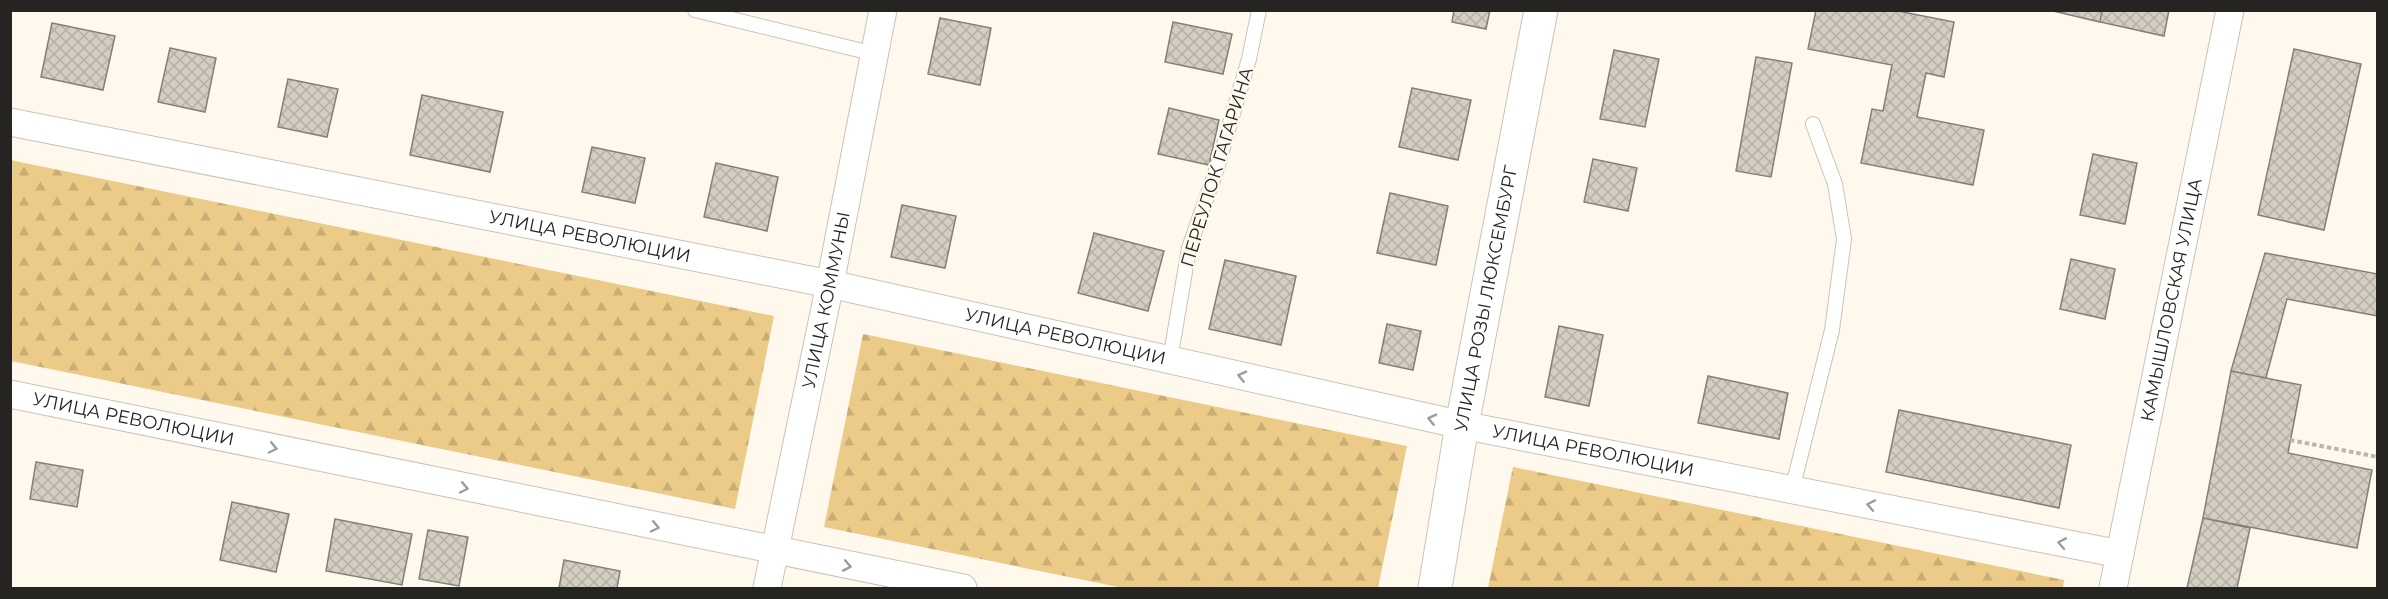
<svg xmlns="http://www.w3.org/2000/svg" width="2388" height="599" font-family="Montserrat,sans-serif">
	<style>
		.forest { fill: url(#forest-firs) }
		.building { fill: url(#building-cross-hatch); stroke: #858077; stroke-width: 1.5 }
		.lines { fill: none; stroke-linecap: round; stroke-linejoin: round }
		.service-casing { stroke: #c9c3b9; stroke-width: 16 }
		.minor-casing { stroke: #c9c3b9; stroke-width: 29 }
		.tertiary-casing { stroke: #c9c3b9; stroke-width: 35 }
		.path { stroke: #bcb7ae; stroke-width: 4; stroke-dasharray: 4.5 3; stroke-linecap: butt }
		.service { stroke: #fff; stroke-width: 14 }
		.minor { stroke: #fff; stroke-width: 27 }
		.tertiary { stroke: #fff; stroke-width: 33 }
		.oneway { stroke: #9d9c9b }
		.labels { text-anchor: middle; stroke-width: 4.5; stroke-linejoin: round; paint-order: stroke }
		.street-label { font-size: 18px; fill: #262420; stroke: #fef8ed }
	</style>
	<defs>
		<pattern id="forest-firs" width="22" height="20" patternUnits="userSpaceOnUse" patternTransform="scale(1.5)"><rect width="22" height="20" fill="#ecca88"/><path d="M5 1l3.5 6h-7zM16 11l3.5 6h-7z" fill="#caad75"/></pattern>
		<pattern id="building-cross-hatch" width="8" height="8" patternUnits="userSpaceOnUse" patternTransform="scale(1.5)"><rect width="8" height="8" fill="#d3cdc2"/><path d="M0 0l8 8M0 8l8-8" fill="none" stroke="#b5b0a6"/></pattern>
	</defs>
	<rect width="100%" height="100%" fill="#fef8ed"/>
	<!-- forest -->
	<path class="forest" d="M10 160 774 316 735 509 11 361Z
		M863 334 1407 446 1378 588H1123L824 527Z
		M1513 467 2064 580 2063 588H1488Z"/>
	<!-- building -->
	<path class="building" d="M1454 10H1490L1486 29 1452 22Z
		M1816 10H1893L1954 22 1944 77 1926 73 1917 117 1984 130 1973 185 1861 163 1872 109 1883 111 1892 65 1808 49Z
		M2049 10H2102L2100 22Z
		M2102 10H2169L2164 36 2100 22Z
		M940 18 991 28 980 85 928 74Z
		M1173 22 1232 34 1223 74 1165 62Z
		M52 23 115 36 103 90 41 77Z
		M170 48 216 58 205 112 158 102Z
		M2294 49 2361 64 2324 230 2258 215Z
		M1614 50 1659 59 1645 127 1600 119Z
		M1756 57 1792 63 1771 177 1736 171Z
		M288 79 338 89 327 137 278 127Z
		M1412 88 1471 100 1458 160 1399 147Z
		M422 95 503 112 490 172 410 155Z
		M1169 108 1219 120 1209 165 1158 154Z
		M592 147 645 158 635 203 582 192Z
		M2093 154 2137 163 2125 224 2080 215Z
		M1593 159 1637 168 1628 211 1584 202Z
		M716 163 778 177 767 231 704 217Z
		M1390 193 1448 206 1436 265 1377 253Z
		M902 205 956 216 945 268 891 257Z
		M1094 233 1164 251 1148 311 1078 293Z
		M2265 253 2378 274V316L2287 299 2266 378 2231 371Z
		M2071 259 2115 269 2105 319 2060 309Z
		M1225 260 1296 276 1281 345 1209 329Z
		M1387 324 1421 331 1413 370 1379 363Z
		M1559 326 1603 335 1589 406 1545 397Z
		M2231 371 2301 385 2288 453 2372 470 2357 548 2203 518Z
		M1708 376 1788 393 1779 439 1698 423Z
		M1899 410 2071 445 2059 508 1886 472Z
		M36 462 83 470 77 507 30 499Z
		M232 502 289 514 276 572 220 560Z
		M2203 518 2250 528 2237 588H2187Z
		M335 519 412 534 402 585 326 571Z
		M428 530 468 537 459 586 419 579Z
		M564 560 620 571 617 588H559Z"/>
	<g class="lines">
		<!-- service casing -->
		<g class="service-casing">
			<path id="service" d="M695 10 875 54
				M1170 360 1189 248 1217 168 1249 59 1259 10
				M1792 490 1832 330 1844 239 1835 184 1813 124"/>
		</g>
		<!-- minor casing -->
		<g class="minor-casing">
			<g id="minor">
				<path id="s1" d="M10 122 830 284 1462 425 2120 554"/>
				<path id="s2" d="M10 394 963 588"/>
				<path id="s3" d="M767 588 830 284 883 10"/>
				<path id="s4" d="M2113 588 2230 10"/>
			</g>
		</g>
		<!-- tertiary casing -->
		<g class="tertiary-casing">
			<g id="tertiary">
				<path id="s5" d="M1435 588 1462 425 1541 10"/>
			</g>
		</g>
		<!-- path -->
		<path class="path" d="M2290 440 2378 457"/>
		<!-- service -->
		<use href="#service" class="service"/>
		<!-- minor -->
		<use href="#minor" class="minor"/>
		<!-- tertiary -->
		<use href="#tertiary" class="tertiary"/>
	</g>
	<!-- one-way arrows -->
	<defs><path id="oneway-chevron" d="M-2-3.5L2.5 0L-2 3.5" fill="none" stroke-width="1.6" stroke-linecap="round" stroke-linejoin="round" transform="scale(1.5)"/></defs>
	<g class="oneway">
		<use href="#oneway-chevron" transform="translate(1242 376) rotate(-167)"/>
		<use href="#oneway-chevron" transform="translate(1432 419) rotate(-167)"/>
		<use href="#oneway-chevron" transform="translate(273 448) rotate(12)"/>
		<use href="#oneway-chevron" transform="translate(464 488) rotate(12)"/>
		<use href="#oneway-chevron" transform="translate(1871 505) rotate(-169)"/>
		<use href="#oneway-chevron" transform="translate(655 527) rotate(12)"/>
		<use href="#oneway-chevron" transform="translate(2062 543) rotate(-169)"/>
		<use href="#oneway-chevron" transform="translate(847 566) rotate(11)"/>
	</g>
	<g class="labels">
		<!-- street labels -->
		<g class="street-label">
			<text transform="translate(1217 167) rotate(-73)" y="6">ПЕРЕУЛОК ГАГАРИНА</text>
			<text dy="6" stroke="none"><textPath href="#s1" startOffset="591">УЛИЦА РЕВОЛЮЦИИ</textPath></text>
			<text dy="6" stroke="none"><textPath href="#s5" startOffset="294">УЛИЦА РОЗЫ ЛЮКСЕМБУРГ</textPath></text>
			<text dy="6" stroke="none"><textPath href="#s4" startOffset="294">КАМЫШЛОВСКАЯ УЛИЦА</textPath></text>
			<text dy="6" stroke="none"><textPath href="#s3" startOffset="294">УЛИЦА КОММУНЫ</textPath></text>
			<text dy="6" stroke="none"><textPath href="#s1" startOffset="1077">УЛИЦА РЕВОЛЮЦИИ</textPath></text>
			<text dy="6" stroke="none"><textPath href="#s2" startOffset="126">УЛИЦА РЕВОЛЮЦИИ</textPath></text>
			<text dy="6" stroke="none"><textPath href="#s1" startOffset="1617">УЛИЦА РЕВОЛЮЦИИ</textPath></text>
		</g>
	</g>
	<!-- border -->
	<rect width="2388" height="599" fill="none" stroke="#262420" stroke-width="24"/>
</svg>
